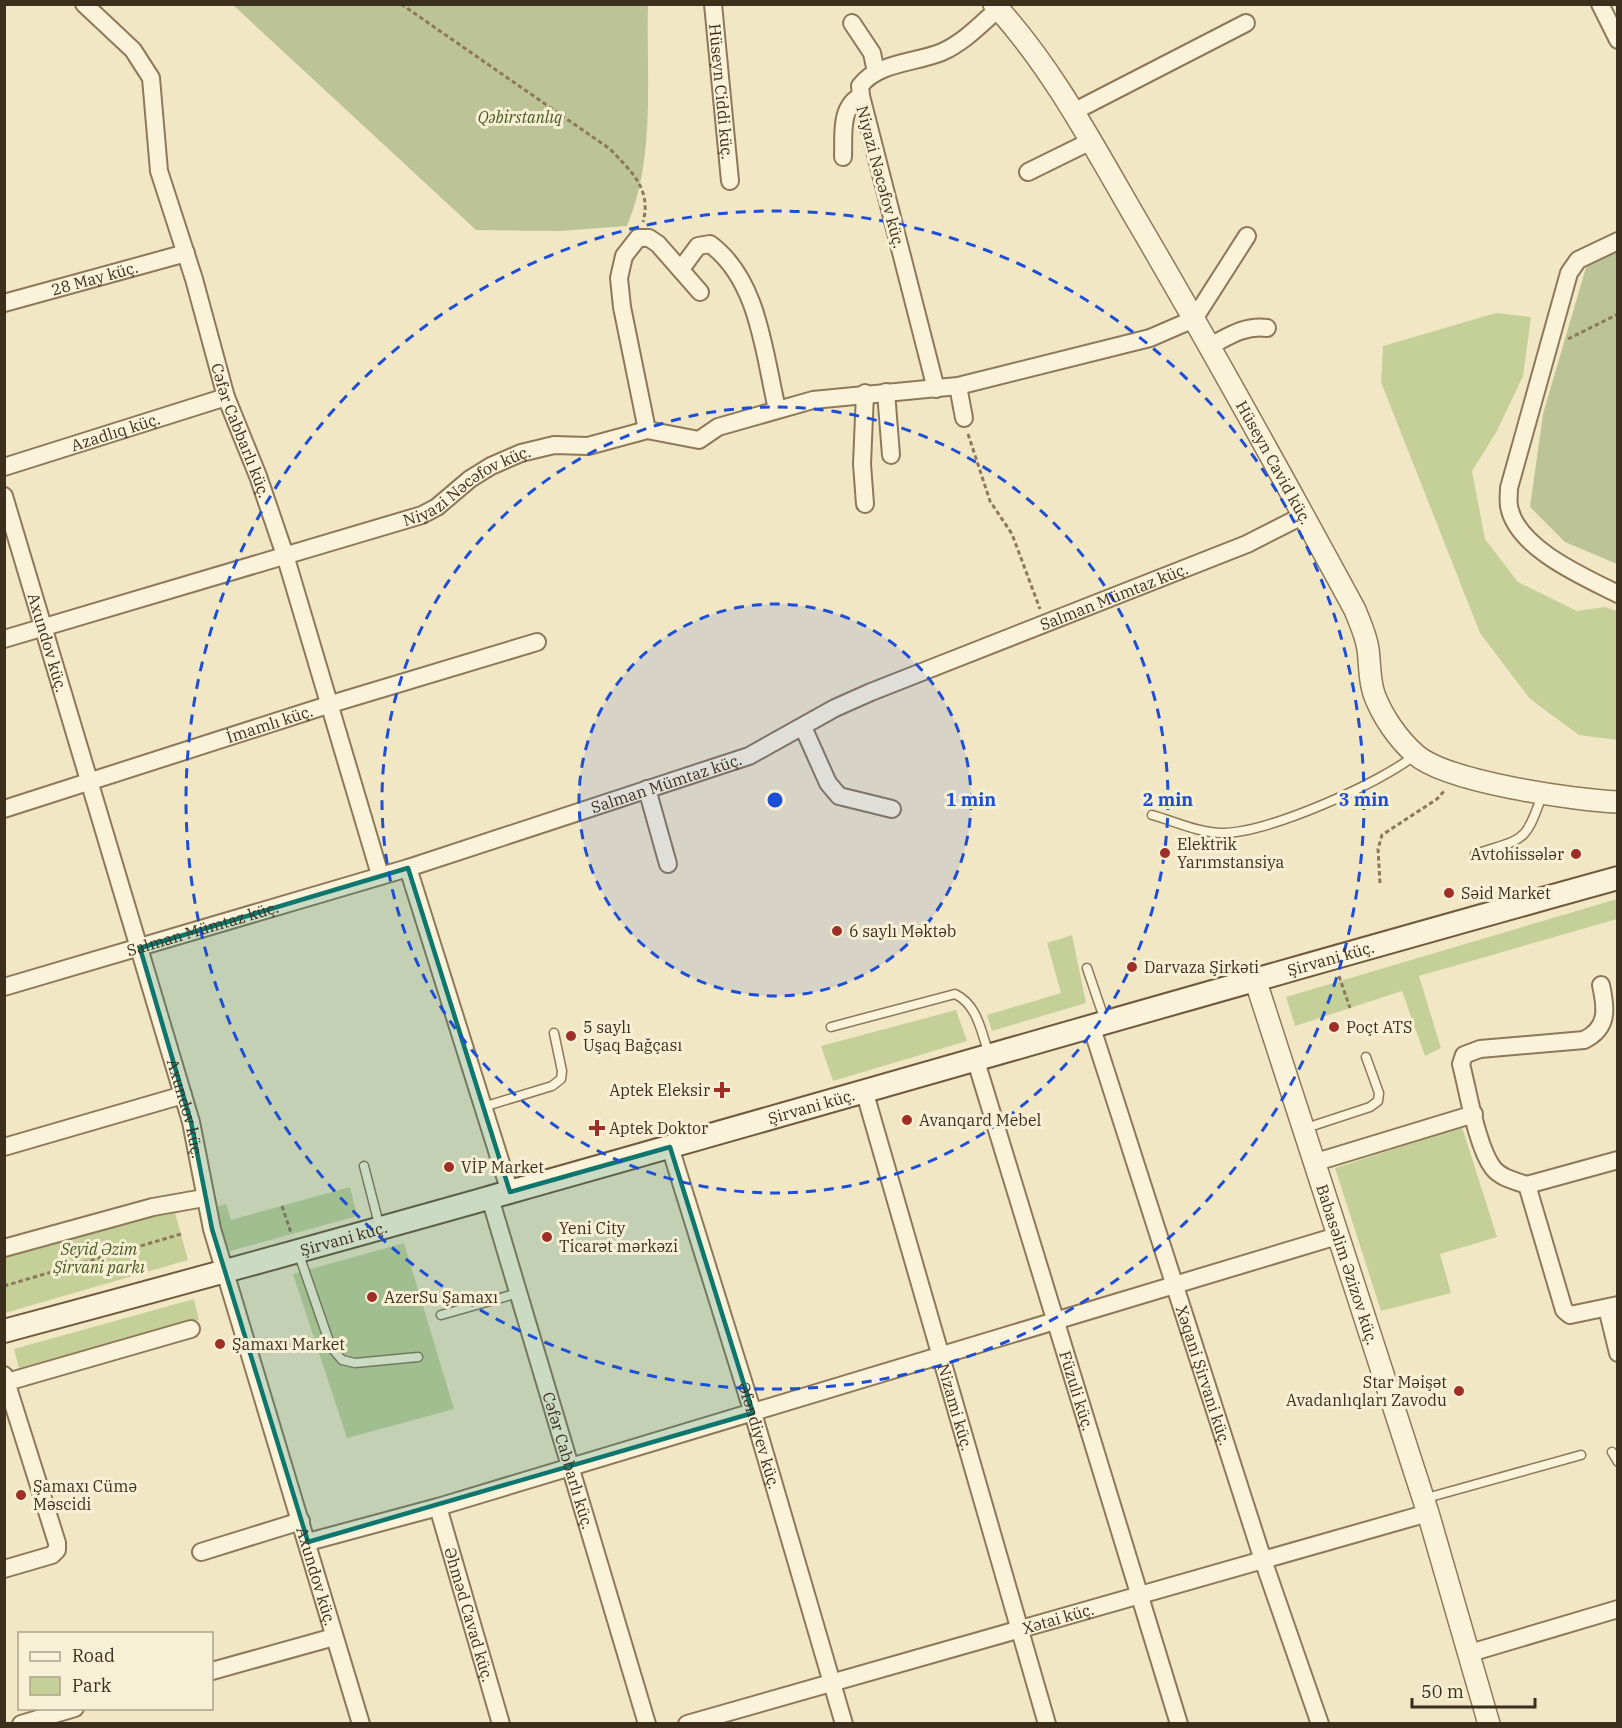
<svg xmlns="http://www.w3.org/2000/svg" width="1622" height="1728" font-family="'IBM Plex Serif',serif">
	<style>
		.green { fill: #c5d098 }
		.cemetery { fill: #bcc497 }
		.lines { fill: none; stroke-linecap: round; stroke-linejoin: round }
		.service-casing { stroke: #8d795a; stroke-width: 11 }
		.minor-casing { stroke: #8d795a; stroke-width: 20 }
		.tertiary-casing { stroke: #8d795a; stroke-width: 24 }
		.secondary-casing { stroke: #6f5a3d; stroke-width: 26 }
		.path { stroke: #8d795a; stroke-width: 3; stroke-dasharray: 4.5 3; stroke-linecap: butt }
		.service { stroke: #fbf3d9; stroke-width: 8 }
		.minor { stroke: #fbf3d9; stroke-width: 16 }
		.tertiary { stroke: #fbf3d9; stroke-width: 21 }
		.secondary { stroke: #fbf3d9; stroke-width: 22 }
		.marked { fill: #0f766e; fill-opacity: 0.2; stroke: #0f766e; stroke-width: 4.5; stroke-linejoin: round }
		.ring { fill: none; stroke: #1d4ed8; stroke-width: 3; stroke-dasharray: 10 8 }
		.poi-dot { fill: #9f2e26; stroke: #f8f0d5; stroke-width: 2 }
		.labels { text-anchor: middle; stroke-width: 6; stroke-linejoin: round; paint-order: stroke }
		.street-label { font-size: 16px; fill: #3c2f1e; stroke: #f8f0d5 }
		.park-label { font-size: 16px; font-style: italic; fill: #485a24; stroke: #f8f0d5 }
		.poi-label { font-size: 16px; fill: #3c2f1e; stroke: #f8f0d5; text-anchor: start }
		.centre { fill: #1d4ed8; stroke: #f8f0d5; stroke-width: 3 }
		.ring-label { font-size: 18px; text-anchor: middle; font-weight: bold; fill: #1d4ed8; stroke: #f8f0d5; stroke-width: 6; stroke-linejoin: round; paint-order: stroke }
	</style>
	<rect width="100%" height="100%" fill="#f1e7c5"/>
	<!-- green -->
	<path class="green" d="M1496 313 1531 317 1523 376 1497 431 1472 471 1485 539 1518 582 1577 611 1605 607 1617 611V740L1579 735 1530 699 1480 633 1381 382 1383 346Z
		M1617 899V919L1419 976 1441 1048 1425 1056 1402 991 1295 1026 1286 997Z
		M1072 935 1086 1003 992 1031 987 1015 1061 993 1047 943Z
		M956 1010 967 1041 833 1081 821 1046Z
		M1462 1127 1497 1237 1440 1254 1451 1293 1381 1311 1335 1168Z
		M350 1187 357 1216 227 1252 215 1207 226 1204 231 1220Z
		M174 1209 188 1260 5 1313V1257Z
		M404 1243 454 1409 347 1438 293 1274Z
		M194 1299 199 1320 19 1368 14 1349Z"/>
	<!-- cemetery -->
	<path class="cemetery" d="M233 5H648C646 78 656 157 627 226L560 231 476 230Z
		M1617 250V564L1565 542 1530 507 1543 414 1587 264Z"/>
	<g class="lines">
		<!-- service casing -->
		<g class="service-casing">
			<path id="service" d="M1152 815C1174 821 1199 833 1222 833 1268 833 1379 784 1415 755
				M1475 854C1523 838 1525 845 1542 795
				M1087 968 1105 1021
				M831 1027 955 994C978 1005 981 1032 989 1054
				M483 1107 552 1086 561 1079 562 1071 554 1033
				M1303 1129 1370 1107 1378 1101 1379 1093 1366 1057
				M364 1166 380 1228
				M298 1252 331 1347 342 1360 355 1363 418 1357
				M441 1315 518 1293
				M1612 1452 1618 1462
				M1423 1499 1581 1455"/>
		</g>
		<!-- minor casing -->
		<g class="minor-casing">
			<g id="minor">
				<path id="s1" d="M84 4 133 50 151 78 159 171 194 279 226 397 258 476 285 555 380 875"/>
				<path id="s2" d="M713 4 730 181"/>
				<path d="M1600 4 1618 40"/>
				<path d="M852 23 872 53 876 72"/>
				<path d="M1073 112 1246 23"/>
				<path d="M843 157C844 136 839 107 861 96"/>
				<path d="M1028 172 1091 141"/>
				<path d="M1618 241 1578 260 1569 273 1509 488C1509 494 1508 500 1509 506 1516 548 1584 577 1618 594"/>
				<path d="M681 269 698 246 710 244C759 280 764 354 777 409"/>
				<path id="s3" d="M4 303 186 253"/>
				<path d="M1210 346C1229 336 1245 325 1267 328"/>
				<path d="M958 386 964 418"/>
				<path d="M936 389 861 96 860 86C878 62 916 63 942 52 963 43 981 24 998 9"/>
				<path d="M886 392 891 455"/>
				<path d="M865 393 862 464 865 504"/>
				<path d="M647 430 622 307 619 278 624 256 638 238H649L658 244 700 292"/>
				<path id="s4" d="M4 467 226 397"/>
				<path id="s5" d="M4 496 191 1122 212 1229 361 1724"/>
				<path id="s6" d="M4 639 422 515 437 507 470 479 491 466 521 453 554 445 588 446 647 430 699 440 718 427 813 400 958 386 1150 338 1194 319 1247 236"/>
				<path d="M803 727 828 783 839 796 892 809"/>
				<path d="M647 789 668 864"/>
				<path id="s7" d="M4 809 331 704 537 642"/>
				<path d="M408 868 510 1192"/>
				<path d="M1601 985C1606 1008 1609 1028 1584 1040L1480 1049 1464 1055 1461 1064C1468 1091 1477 1147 1493 1168 1501 1178 1515 1181 1527 1185L1564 1310 1570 1315 1618 1305"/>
				<path id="s8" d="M4 987 408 868 749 756 835 708 871 692 1247 544 1304 515"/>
				<path id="s9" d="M1091 1025 1263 1560 1320 1724"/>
				<path id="s10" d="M975 1058 1179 1724"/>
				<path id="s11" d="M864 1090 1047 1724"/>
				<path d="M4 1147 183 1095"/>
				<path id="s12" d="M670 1147 753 1413 844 1724"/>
				<path d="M1313 1163 1474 1114"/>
				<path d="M1527 1185 1618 1160"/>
				<path id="s13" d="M490 1198 647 1724"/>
				<path d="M4 1248 153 1207 204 1198"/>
				<path d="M1607 1308 1618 1353"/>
				<path d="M4 1375 57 1543V1550L52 1555 4 1569"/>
				<path d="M7 1382 191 1329"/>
				<path id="s14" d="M438 1507 501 1724"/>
				<path d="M308 1542 438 1507 1337 1236"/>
				<path d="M201 1552 301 1521"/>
				<path d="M1470 1653 1618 1609"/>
				<path d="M212 1671 334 1637"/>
				<path d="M21 1724 75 1708"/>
				<path id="s15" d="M687 1724 1428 1513"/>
			</g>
		</g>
		<!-- tertiary casing -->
		<g class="tertiary-casing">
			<g id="tertiary">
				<path id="s16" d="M994 4C1054 69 1095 149 1139 224 1214 352 1285 481 1355 610 1360 623 1366 635 1368 649 1370 664 1369 679 1374 694 1382 716 1398 739 1415 754 1446 782 1574 800 1618 802"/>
				<path id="s17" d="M1255 979 1428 1513 1489 1724"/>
			</g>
		</g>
		<!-- secondary casing -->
		<g class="secondary-casing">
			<g id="secondary">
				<path id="s18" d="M4 1331C544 1187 1079 1027 1618 878"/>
			</g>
		</g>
		<!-- path -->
		<path class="path" d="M401 4 610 149C631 171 652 189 643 222
			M1568 339 1618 314
			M968 434 990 501 1012 534 1040 609
			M1380 883 1378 849 1382 835 1437 799 1445 790
			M1339 976 1350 1008
			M282 1206 291 1233
			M4 1286 181 1234"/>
		<!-- service -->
		<use href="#service" class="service"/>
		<!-- minor -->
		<use href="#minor" class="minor"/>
		<!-- tertiary -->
		<use href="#tertiary" class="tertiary"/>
		<!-- secondary -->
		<use href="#secondary" class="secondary"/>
	</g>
	<!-- marked area -->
	<path class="marked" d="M408 868 510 1192 670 1147 753 1413 308 1542 212 1229 191 1122 140 948Z"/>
	<!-- distance rings -->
	<circle cx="775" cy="800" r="196" fill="#1d4ed8" fill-opacity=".12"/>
	<g class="ring">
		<circle cx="775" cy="800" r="196"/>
		<circle cx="775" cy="800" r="393"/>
		<circle cx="775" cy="800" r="589"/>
	</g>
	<!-- markers -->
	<g class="poi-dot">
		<circle cx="1165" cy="853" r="6"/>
		<circle cx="1576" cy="854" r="6"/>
		<circle cx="1449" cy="893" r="6"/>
		<circle cx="837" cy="931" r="6"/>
		<circle cx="1132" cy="967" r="6"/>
		<circle cx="1334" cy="1027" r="6"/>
		<circle cx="571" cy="1036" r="6"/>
		<path d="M719 1081h6v6h6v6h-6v6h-6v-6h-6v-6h6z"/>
		<circle cx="907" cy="1120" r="6"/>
		<path d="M594 1119h6v6h6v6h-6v6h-6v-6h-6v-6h6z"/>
		<circle cx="449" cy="1167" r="6"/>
		<circle cx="547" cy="1237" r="6"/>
		<circle cx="372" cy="1297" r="6"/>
		<circle cx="220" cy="1344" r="6"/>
		<circle cx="1459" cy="1391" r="6"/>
		<circle cx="21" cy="1495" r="6"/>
	</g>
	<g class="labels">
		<!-- street labels -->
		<g class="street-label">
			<text dy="6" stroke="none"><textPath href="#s2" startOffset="88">Hüseyn Ciddi küç.</textPath></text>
			<text transform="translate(881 177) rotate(75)" y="6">Niyazi Nəcəfov küç.</text>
			<text dy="6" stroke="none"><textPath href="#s3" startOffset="94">28 May küç.</textPath></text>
			<text dy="6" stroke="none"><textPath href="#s1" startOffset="466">Cəfər Cabbarlı küç.</textPath></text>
			<text dy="6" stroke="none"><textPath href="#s4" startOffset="117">Azadlıq küç.</textPath></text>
			<text dy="6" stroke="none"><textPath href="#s16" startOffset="538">Hüseyn Cavid küç.</textPath></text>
			<text dy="6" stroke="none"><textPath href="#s6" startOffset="490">Niyazi Nəcəfov küç.</textPath></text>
			<text dy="6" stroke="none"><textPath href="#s8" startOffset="1179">Salman Mümtaz küç.</textPath></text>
			<text dy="6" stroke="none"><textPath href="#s5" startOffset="153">Axundov küç.</textPath></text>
			<text dy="6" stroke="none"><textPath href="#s7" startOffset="279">İmamlı küç.</textPath></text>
			<text dy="6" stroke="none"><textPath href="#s8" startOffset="693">Salman Mümtaz küç.</textPath></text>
			<text dy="6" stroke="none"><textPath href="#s8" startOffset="207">Salman Mümtaz küç.</textPath></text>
			<text dy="6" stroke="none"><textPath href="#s18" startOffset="1378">Şirvani küç.</textPath></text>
			<text dy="6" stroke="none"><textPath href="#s18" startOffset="838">Şirvani küç.</textPath></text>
			<text dy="6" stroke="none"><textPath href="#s5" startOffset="639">Axundov küç.</textPath></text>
			<text dy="6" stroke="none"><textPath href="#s18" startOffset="352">Şirvani küç.</textPath></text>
			<text dy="6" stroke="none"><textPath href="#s17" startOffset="300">Babasəlim Əzizov küç.</textPath></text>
			<text dy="6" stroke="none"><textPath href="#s9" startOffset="368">Xəqani Şirvani küç.</textPath></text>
			<text dy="6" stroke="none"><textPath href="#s10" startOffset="348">Füzuli küç.</textPath></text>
			<text dy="6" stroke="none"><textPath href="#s11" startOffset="330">Nizami küç.</textPath></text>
			<text dy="6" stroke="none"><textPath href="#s12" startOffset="302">Əfəndiyev küç.</textPath></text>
			<text dy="6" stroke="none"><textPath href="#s13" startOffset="274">Cəfər Cabbarlı küç.</textPath></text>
			<text dy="6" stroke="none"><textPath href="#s5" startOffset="1125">Axundov küç.</textPath></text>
			<text dy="6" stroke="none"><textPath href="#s14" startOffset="112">Əhməd Cavad küç.</textPath></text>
			<text dy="6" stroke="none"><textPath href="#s15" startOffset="386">Xətai küç.</textPath></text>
		</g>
		<!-- park labels -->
		<g class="park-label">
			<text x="520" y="123">Qəbirstanlıq</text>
			<text x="99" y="1255">Seyid Əzim<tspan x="99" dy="18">Şirvani parkı</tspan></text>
		</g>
		<!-- poi labels -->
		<g class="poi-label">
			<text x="1177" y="850">Elektrik<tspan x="1177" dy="18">Yarımstansiya</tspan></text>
			<text x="1564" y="860" text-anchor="end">Avtohissələr</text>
			<text x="1461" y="899">Səid Market</text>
			<text x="849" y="937">6 saylı Məktəb</text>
			<text x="1144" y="973">Darvaza Şirkəti</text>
			<text x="583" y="1033">5 saylı<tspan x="583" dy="18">Uşaq Bağçası</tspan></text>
			<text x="1346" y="1033">Poçt ATS</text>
			<text x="710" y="1096" text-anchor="end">Aptek Eleksir</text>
			<text x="919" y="1126">Avanqard Mebel</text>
			<text x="609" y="1134">Aptek Doktor</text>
			<text x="461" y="1173">VİP Market</text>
			<text x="559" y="1234">Yeni City<tspan x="559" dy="18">Ticarət mərkəzi</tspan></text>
			<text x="384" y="1303">AzerSu Şamaxı</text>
			<text x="232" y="1350">Şamaxı Market</text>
			<text x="1447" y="1388" text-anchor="end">Star Məişət<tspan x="1447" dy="18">Avadanlıqları Zavodu</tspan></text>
			<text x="33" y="1492">Şamaxı Cümə<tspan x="33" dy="18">Məscidi</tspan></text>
		</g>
	</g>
	<circle cx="775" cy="800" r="9" class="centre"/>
	<g class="ring-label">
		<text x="971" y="806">1 min</text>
		<text x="1168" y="806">2 min</text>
		<text x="1364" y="806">3 min</text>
	</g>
	<!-- border -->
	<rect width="1622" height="1728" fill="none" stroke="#3c2f1e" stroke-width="12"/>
	<!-- legend -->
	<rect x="18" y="1632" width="195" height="78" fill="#f8f0d5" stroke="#ada38c" stroke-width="1.5"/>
	<rect x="30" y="1652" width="30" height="9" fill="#fbf3d9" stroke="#ada38c" stroke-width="1.5"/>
	<text x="72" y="1662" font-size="18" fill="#3c2f1e">Road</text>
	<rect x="30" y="1677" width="30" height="18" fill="#c5d098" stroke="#ada38c" stroke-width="1.5"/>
	<text x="72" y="1692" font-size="18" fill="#3c2f1e">Park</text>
	<!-- scale -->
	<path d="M1412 1698v9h123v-9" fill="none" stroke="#3c2f1e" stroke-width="3"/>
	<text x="1421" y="1698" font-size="18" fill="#3c2f1e" stroke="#f8f0d5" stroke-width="4.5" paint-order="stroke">50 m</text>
</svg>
